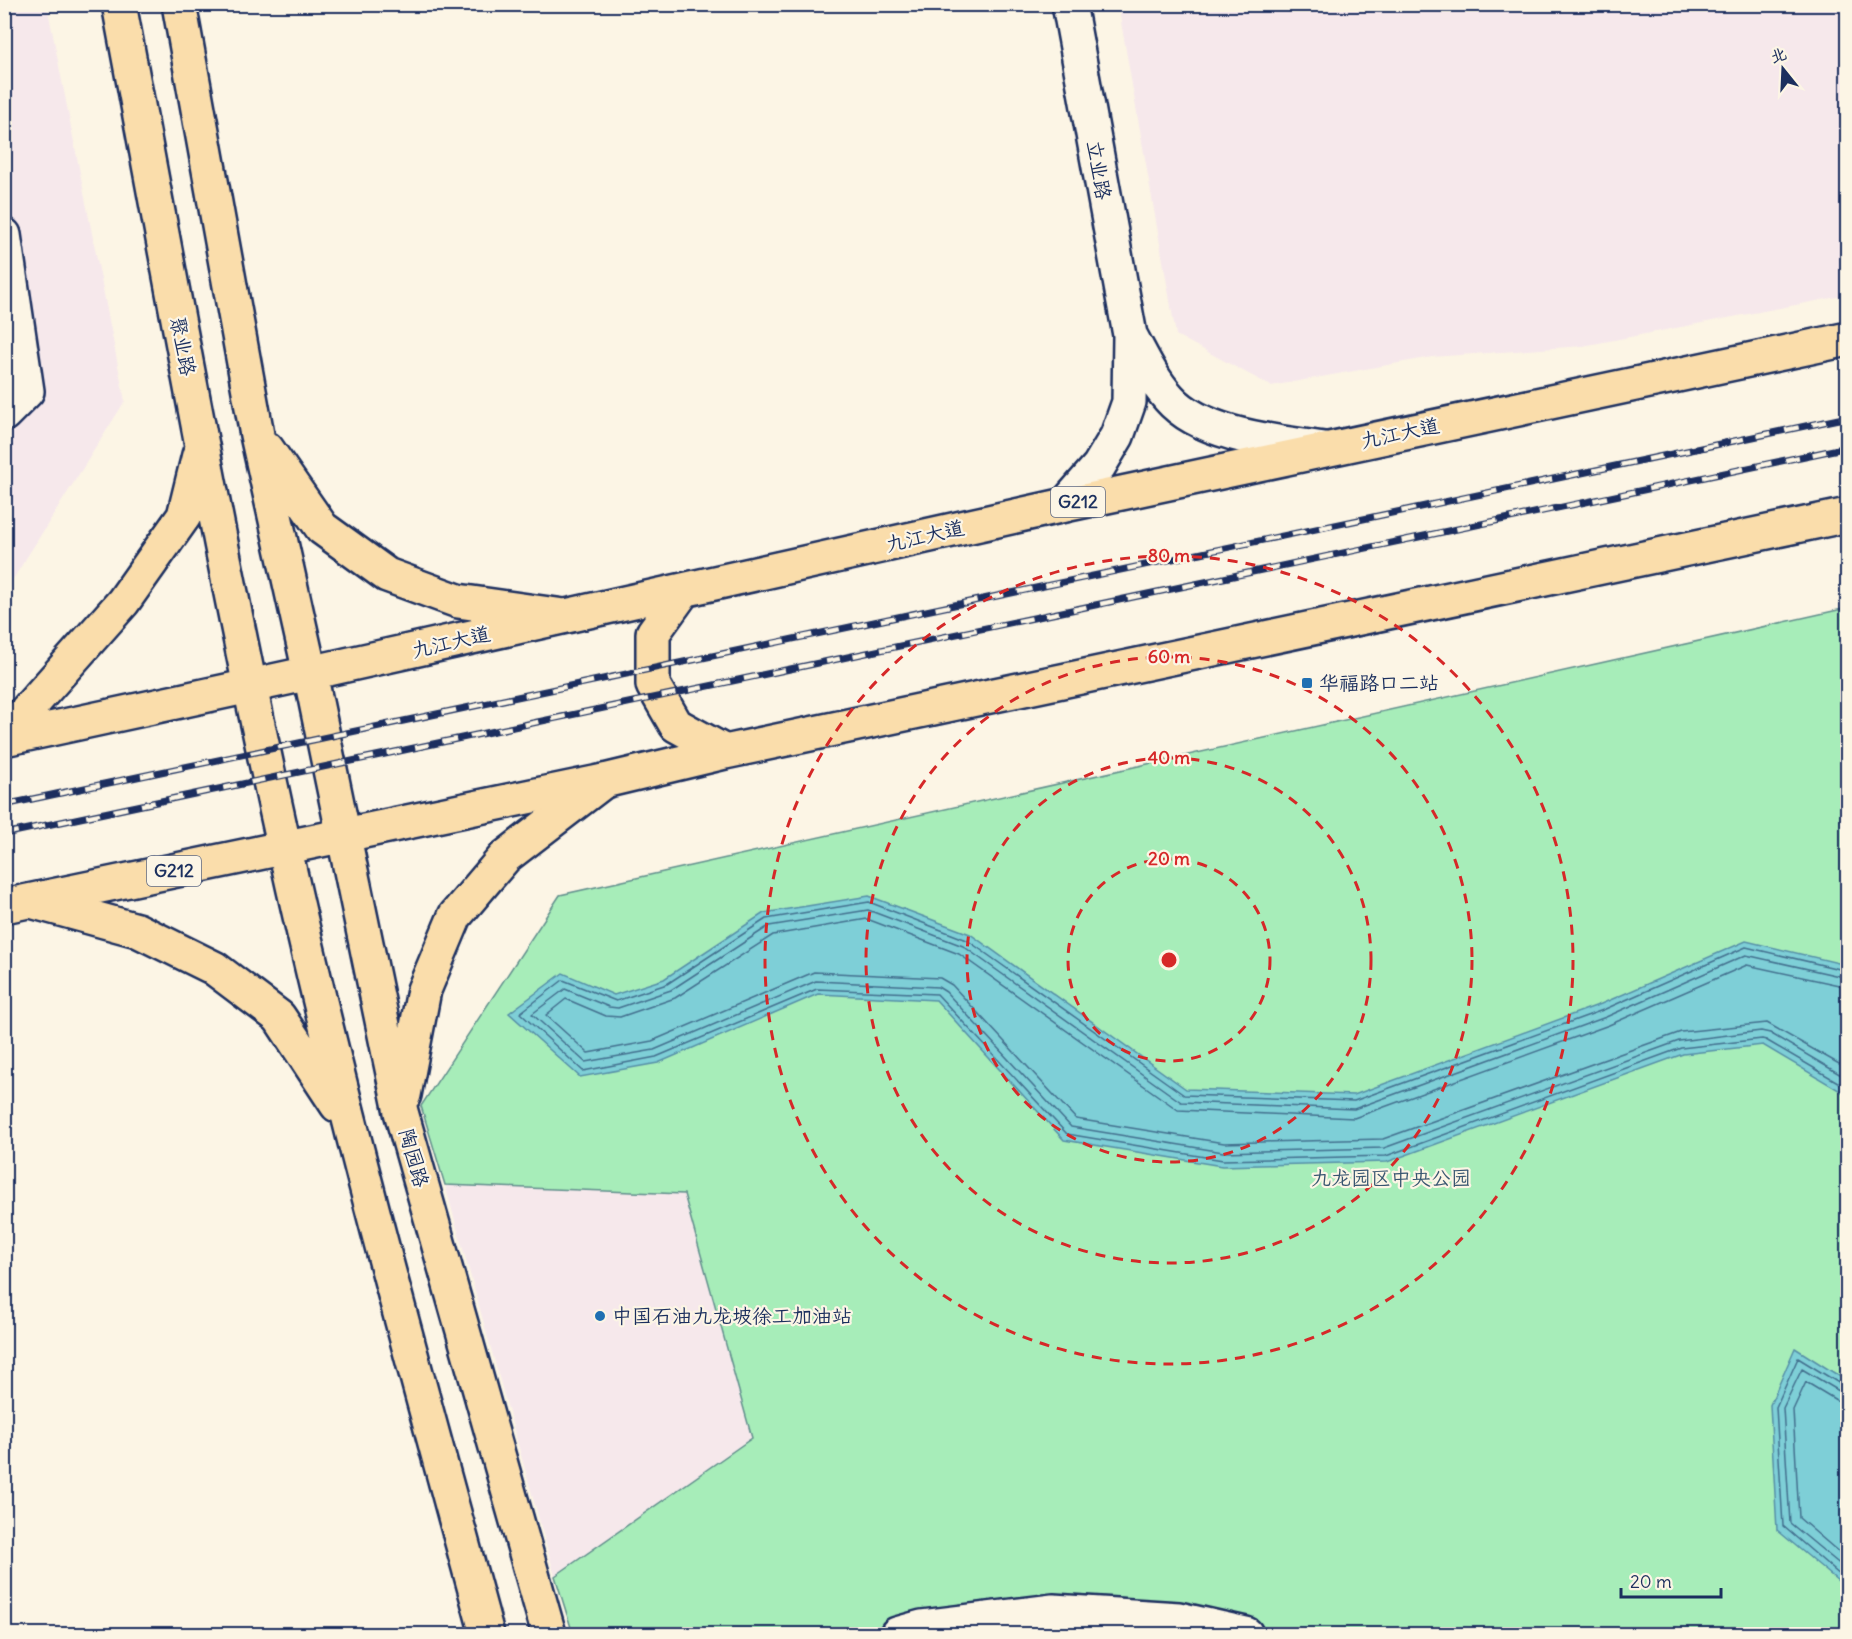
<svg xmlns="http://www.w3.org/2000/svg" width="1852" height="1639" font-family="Delius,'LXGW WenKai TC',sans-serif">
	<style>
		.built { fill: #f6e8eb }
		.green { fill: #a7edb9; stroke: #618e8c; stroke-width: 1.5 }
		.water { fill: #7ecfd7; stroke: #568fa7; stroke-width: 1.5 }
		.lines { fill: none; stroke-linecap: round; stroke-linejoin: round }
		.shore { stroke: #436f8e; stroke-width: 1.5 }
		.minor-casing { stroke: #1b2f5e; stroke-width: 38 }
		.major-casing { stroke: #1b2f5e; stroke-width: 38 }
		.highway-casing { stroke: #1b2f5e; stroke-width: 38 }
		.minor { stroke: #fcf5e5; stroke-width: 33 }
		.major { stroke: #faddab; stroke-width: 33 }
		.highway { stroke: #faddab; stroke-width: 33 }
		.rail-casing { stroke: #1b2f5e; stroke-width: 7 }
		.rail { stroke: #fcf5e5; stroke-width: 4.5; stroke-dasharray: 14; stroke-linecap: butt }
		.ring { fill: none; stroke: #d62828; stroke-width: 3; stroke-dasharray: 10 8 }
		.poi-dot { fill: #1f6fb2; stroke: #fcf5e5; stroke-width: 2 }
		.labels { text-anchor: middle; stroke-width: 4.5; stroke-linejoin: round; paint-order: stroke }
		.shield { fill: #fcf5e5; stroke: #5e6a86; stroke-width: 1.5 }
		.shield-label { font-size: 18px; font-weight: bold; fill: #1b2f5e }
		.street-label { font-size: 20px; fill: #1b2f5e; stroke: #fcf5e5 }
		.poi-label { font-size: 20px; fill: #1b2f5e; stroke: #fcf5e5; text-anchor: start }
		.park-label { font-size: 20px; fill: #375570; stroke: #fcf5e5 }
		.centre { fill: #d62828; stroke: #fcf5e5; stroke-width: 3 }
		.ring-label { font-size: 18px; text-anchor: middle; font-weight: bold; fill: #d62828; stroke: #fcf5e5; stroke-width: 4.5; stroke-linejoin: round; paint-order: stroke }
	</style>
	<rect width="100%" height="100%" fill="#fcf5e5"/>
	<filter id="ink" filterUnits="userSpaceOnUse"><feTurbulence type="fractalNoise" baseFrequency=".0167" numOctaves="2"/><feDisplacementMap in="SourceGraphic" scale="12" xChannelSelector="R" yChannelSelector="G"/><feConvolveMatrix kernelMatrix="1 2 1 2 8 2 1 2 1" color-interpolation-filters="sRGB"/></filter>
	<g filter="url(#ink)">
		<!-- built -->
		<path class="built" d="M5 5H47L125 401 5 592Z
			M1118 5H1847V295L1583 346 1432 357 1271 386 1176 335Z
			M445 1185 684 1194 752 1438 555 1576Z"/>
		<!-- green -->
		<path class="green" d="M1847 608V1634H573L555 1576 752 1438 684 1194 445 1185 421 1106 560 895Z"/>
		<!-- water -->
		<path class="water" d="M869 896 970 934 1186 1089 1354 1095 1601 1004 1746 941 1847 965V1095L1763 1045 1683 1054 1387 1162 1222 1166 1064 1140 936 1000 818 994 658 1063 580 1077 509 1013 563 973 614 995 664 979 764 913Z
			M1795 1348 1847 1381V1586L1838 1581 1777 1530 1770 1405Z"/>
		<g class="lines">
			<!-- shore -->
			<path class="shore" d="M1848 971 1746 947 1603 1010 1354 1101 1184 1095 967 940 869 902 766 919 667 984 616 1001 563 980 520 1013 583 1071 656 1057 817 989 937 994 1067 1134 1223 1160 1386 1156 1681 1048 1762 1039 1766 1040 1848 1088
				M1848 978 1746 955 1606 1017 1354 1109 1181 1102 963 946 868 910 769 926 671 990 618 1008 609 1007 565 989 532 1014 585 1062 654 1050 816 981 938 987 946 992 1071 1127 1223 1152 1384 1148 1679 1041 1761 1031 1770 1033 1848 1079
				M1848 987 1747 965 1609 1025 1354 1118 1178 1110 959 954 867 919 773 935 675 998 620 1017 606 1016 566 999 546 1015 588 1053 652 1041 814 972 940 978 952 985 1076 1119 1224 1143 1383 1139 1681 1032 1767 1023 1848 1069
				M1848 1386 1842 1385 1798 1358 1776 1407 1783 1526 1841 1576 1848 1579
				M1848 1393 1839 1391 1802 1369 1783 1408 1790 1523 1848 1571
				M1848 1402 1836 1400 1806 1382 1793 1410 1799 1518 1848 1560"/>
			<!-- minor casing -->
			<g class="minor-casing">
				<path id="minor" d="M1069 4 1130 335
					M4 235 27 391 4 414
					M1065 505 1099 466 1117 436 1129 402 1130 335C1142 357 1152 379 1169 398 1202 436 1277 442 1324 449
					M897 1634 922 1627 1053 1611 1179 1619 1246 1634"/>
			</g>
			<!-- major casing -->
			<g class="major-casing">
				<path id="major" d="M119 4C172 285 222 566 284 845 342 1111 416 1372 487 1634
					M179 4 257 435 310 673 401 1112 549 1634
					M267 449 322 528 387 575 458 601 564 616
					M4 736 123 602 184 516 199 455
					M31 901 137 930 214 968 279 1017 337 1105
					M404 1095 424 990 455 916 505 857 604 781"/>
			</g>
			<!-- highway casing -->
			<g class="highway-casing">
				<path id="highway" d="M684 590 653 633V685L676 725 725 752
					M4 739 310 673 1065 505 1848 339
					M4 906 604 781 725 752 1848 515"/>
			</g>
			<!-- minor -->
			<use href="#minor" class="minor"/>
			<!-- major -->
			<use href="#major" class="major"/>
			<!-- highway -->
			<use href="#highway" class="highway"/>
			<!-- rail casing -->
			<g class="rail-casing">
				<path id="rail" d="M4 805 1848 417
					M4 834 1848 447"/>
			</g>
			<!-- rail -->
			<use href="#rail" class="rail"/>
		</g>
	</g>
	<!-- distance rings -->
	<g class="ring">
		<circle cx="1169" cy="960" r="101"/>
		<circle cx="1169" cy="960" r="202"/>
		<circle cx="1169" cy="960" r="303"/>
		<circle cx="1169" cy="960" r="404"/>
	</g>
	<!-- markers -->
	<g class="poi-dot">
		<rect x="1301" y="677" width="12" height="12" rx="3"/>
		<circle cx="600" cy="1316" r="6"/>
	</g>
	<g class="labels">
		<!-- shield labels -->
		<g class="shield">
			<rect x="1051" y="487" width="54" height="30" rx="4.5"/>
			<rect x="147" y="856" width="54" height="30" rx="4.5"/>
		</g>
		<g class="shield-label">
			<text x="1078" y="508">G212</text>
			<text x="174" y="877">G212</text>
		</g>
		<!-- street labels -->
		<g class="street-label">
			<text transform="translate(1099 170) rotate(80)" y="7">立业路</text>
			<text transform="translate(183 346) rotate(79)" y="7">聚业路</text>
			<text transform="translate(1400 433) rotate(-12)" y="7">九江大道</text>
			<text transform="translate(925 536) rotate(-13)" y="7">九江大道</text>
			<text transform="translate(451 642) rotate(-13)" y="7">九江大道</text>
			<text transform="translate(414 1158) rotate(74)" y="7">陶园路</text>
		</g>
		<!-- poi labels -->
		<g class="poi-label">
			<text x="1319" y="690">华福路口二站</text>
			<text x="612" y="1323">中国石油九龙坡徐工加油站</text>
		</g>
		<!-- park labels -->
		<g class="park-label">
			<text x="1391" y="1185">九龙园区中央公园</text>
		</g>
	</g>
	<circle cx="1169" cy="960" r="9" class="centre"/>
	<g class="ring-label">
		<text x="1169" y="562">80 m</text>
		<text x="1169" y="663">60 m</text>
		<text x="1169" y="764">40 m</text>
		<text x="1169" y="865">20 m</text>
	</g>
	<!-- margin -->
	<rect width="1852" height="1639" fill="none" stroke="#fcf5e5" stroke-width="24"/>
	<rect x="12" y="12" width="1828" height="1615" fill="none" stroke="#1b2f5e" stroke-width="2" filter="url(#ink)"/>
	<!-- north arrow -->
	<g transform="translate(1783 69) rotate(342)" stroke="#fcf5e5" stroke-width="4.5" paint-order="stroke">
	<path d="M0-4.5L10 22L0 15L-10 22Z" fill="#1b2f5e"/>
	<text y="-9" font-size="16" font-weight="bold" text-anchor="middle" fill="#1b2f5e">北</text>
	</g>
	<!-- scale -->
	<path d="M1621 1588v9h100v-9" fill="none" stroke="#1b2f5e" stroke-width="3"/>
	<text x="1630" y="1588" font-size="18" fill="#1b2f5e" stroke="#fcf5e5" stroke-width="4.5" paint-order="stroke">20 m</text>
</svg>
